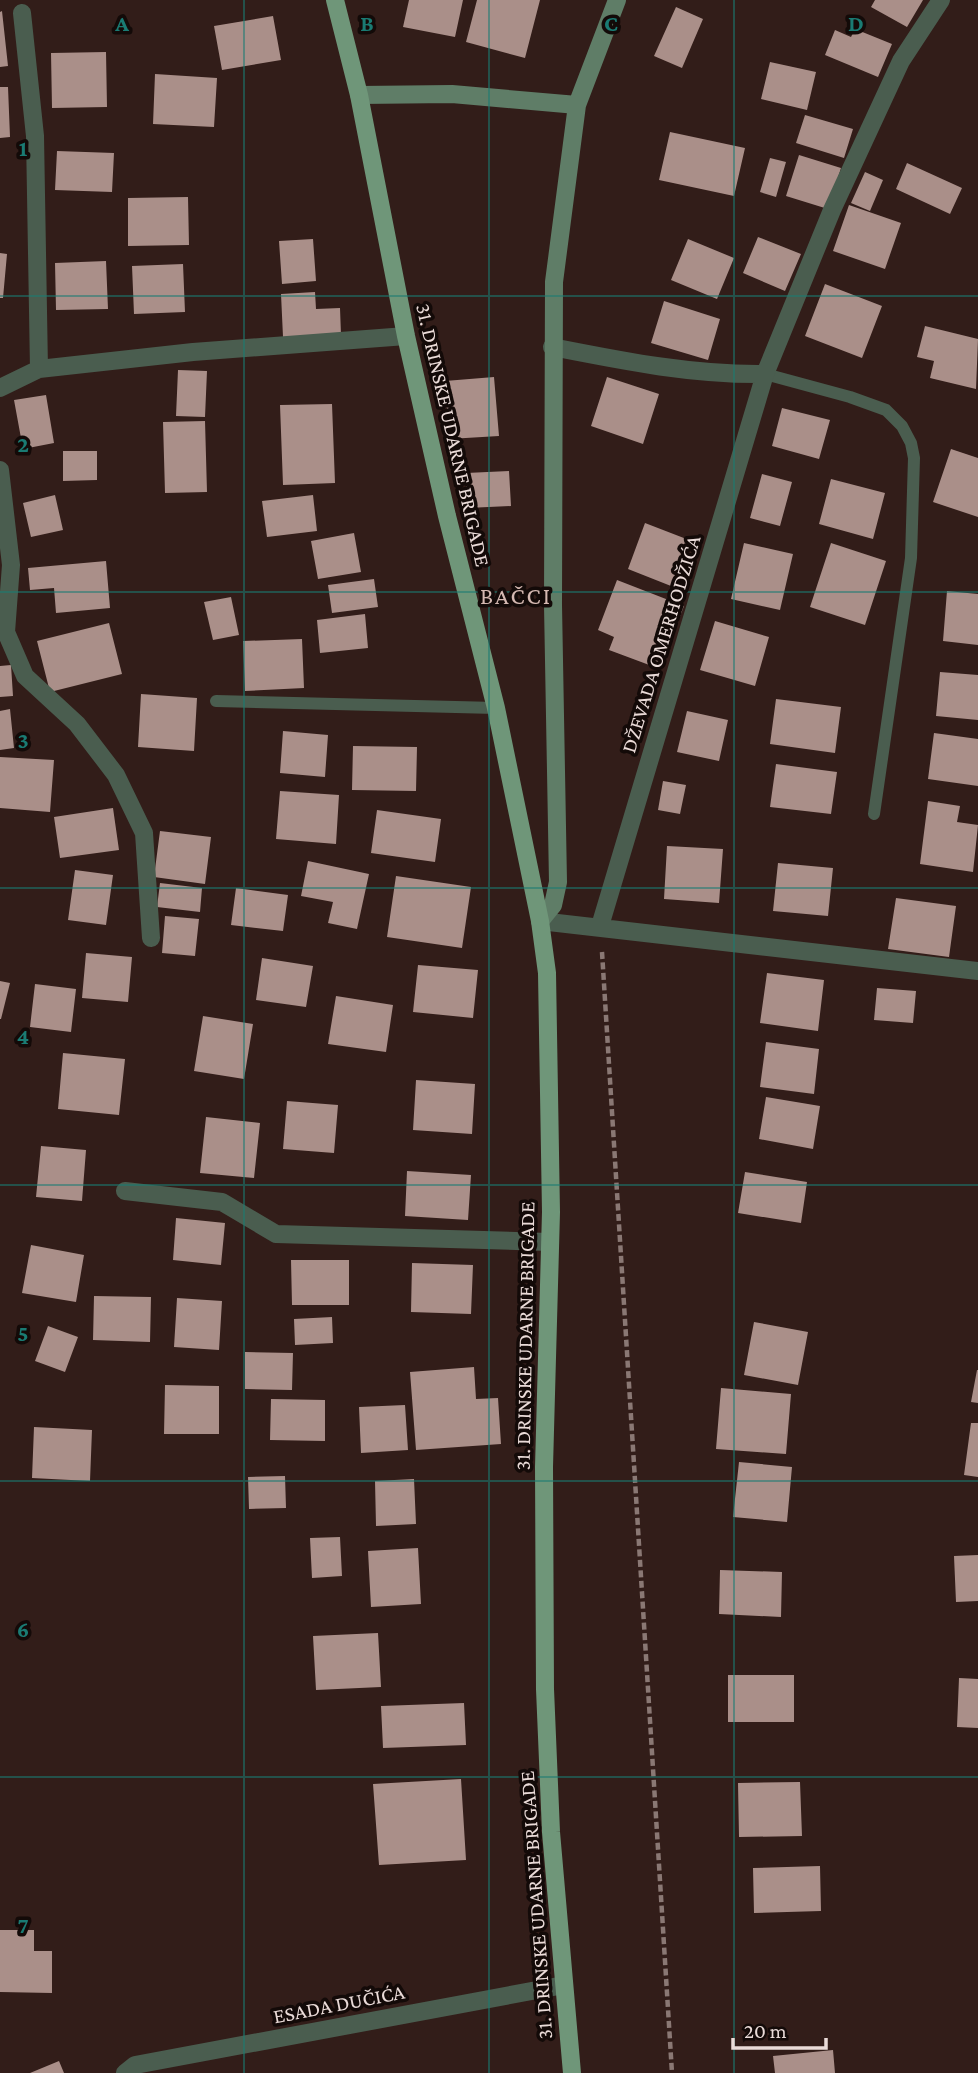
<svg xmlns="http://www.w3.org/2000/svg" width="978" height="2073" font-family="'Crimson Pro',serif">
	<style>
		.building { fill: #aa8f89 }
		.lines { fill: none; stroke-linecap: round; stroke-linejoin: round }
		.path { stroke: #8a7874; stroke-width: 4.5; stroke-dasharray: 7 3.5; stroke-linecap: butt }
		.service { stroke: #4a5d4f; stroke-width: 12 }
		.minor { stroke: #4a5d4f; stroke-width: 18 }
		.secondary { stroke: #5f7d67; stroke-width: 18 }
		.primary { stroke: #6f9679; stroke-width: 18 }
		.grid { fill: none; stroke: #1a7b73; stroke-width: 2; stroke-opacity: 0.55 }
		.labels { text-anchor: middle; stroke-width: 7; stroke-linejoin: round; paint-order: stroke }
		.street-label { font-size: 21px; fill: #eadbd8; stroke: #130a08 }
		.quarter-label { font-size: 24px; letter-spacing: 2px; fill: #d4b8b1; stroke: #130a08 }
		.grid-label { font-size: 23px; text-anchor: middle; font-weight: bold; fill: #1a7b73; stroke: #130a08; stroke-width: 7; stroke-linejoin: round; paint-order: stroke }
	</style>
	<rect width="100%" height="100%" fill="#321d19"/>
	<!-- building -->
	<path class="building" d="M409 0H463L455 37 403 27Z
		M477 0H540L525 58 466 42Z
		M875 0H923L907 27 871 7Z
		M676 7 703 19 682 68 654 56Z
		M2 11 8 66 0 67V12Z
		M273 16 281 60 222 70 214 26Z
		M855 29 892 44 878 77 825 55 835 30 851 37Z
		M106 52 107 107 52 108 51 53Z
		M770 62 816 72 807 110 761 99Z
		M155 74 217 78 214 127 153 124Z
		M0 87H8L10 137 0 138Z
		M805 115 853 129 844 158 796 143Z
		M670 132 745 148 734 196 659 180Z
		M57 151 114 153 112 192 55 190Z
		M799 155 841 168 828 209 786 196Z
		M770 158 786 162 776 197 760 192Z
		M907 163 962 188 950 214 896 189Z
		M865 172 883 180 870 211 851 203Z
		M188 197 189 245 128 246V198Z
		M849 205 901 223 885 269 833 251Z
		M758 237 801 254 785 291 743 273Z
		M313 239 316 281 282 284 279 241Z
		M688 239 734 258 717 299 671 280Z
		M0 253 7 254 3 298H0Z
		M106 261 108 309 56 310 55 263Z
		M183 264 185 312 134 314 132 266Z
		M825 284 882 306 862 358 805 336Z
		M315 292 316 309 340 308 341 335 283 337 281 294Z
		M664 301 720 319 708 360 651 343Z
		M925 326 978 339 976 389 930 378 934 361 917 357Z
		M178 370 207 371 205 417 176 416Z
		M494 377 499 436 449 439 445 381Z
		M607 377 659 394 643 444 591 426Z
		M46 395 54 443 23 449 14 400Z
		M332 404 335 483 283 485 280 405Z
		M782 408 830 420 819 459 772 446Z
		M205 421 207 492 165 493 163 422Z
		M951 449 978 458V517L933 502Z
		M63 451H97V480L63 481Z
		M509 471 511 506 467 508 466 473Z
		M762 474 792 482 780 526 750 518Z
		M831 479 885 493 873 539 819 524Z
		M55 495 63 530 31 537 23 503Z
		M313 495 317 531 267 537 262 501Z
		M645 523 689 540 671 586 628 569Z
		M354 533 361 572 318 579 311 541Z
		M744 543 793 554 780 610 731 599Z
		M831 543 886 561 865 625 810 607Z
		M106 561 110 608 56 613 54 588 30 590 28 568Z
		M374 579 378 607 332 613 328 585Z
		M617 580 684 606 660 669 609 650 614 637 598 630Z
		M947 591 978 594V645L943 641Z
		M231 597 239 635 213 640 204 602Z
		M365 614 368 648 320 653 317 620Z
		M715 621 769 637 755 686 700 670Z
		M109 623 122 674 50 692 37 641Z
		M302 639 304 688 245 691 243 641Z
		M11 665 13 696 0 697V666Z
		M940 672 978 675V720L936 716Z
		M141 694 197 698 194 751 138 747Z
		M776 699 841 707 835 753 770 744Z
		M10 709 14 748 0 750V711Z
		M687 711 728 720 719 761 677 752Z
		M283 731 328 735 325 777 280 773Z
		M934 733 978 739V786L928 779Z
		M353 746 417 747 416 791 352 790Z
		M0 757 54 760 50 812 0 808Z
		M776 764 837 772 831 814 770 807Z
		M663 781 686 785 680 814 658 810Z
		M280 791 339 795 336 844 276 839Z
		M928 801 960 806 957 822 978 825 973 872 920 864Z
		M113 808 119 850 60 858 54 817Z
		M377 810 441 819 435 862 371 853Z
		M160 831 211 837 205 884 154 877Z
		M667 846 723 849 719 903 664 899Z
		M308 861 369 874 357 929 328 923 333 902 301 896Z
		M778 863 833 868 828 916 773 911Z
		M75 870 113 875 106 925 68 920Z
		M396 876 471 887 462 948 387 937Z
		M160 883 202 888 200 912 157 907Z
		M236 888 288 895 283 931 231 925Z
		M896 898 956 906 949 957 888 949Z
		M165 916 199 919 195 956 162 953Z
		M86 953 132 957 128 1002 82 998Z
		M262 958 313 966 306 1007 256 1000Z
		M418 965 478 970 473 1018 413 1012Z
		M767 973 824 980 818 1031 760 1023Z
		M0 981 10 983 1 1019H0Z
		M35 984 76 989 71 1032 30 1027Z
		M877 988 916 991 913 1023 874 1020Z
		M336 996 393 1005 386 1052 328 1044Z
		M203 1016 253 1024 244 1079 194 1071Z
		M766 1042 819 1049 814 1094 760 1087Z
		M63 1053 125 1059 119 1115 58 1109Z
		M416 1080 475 1084 472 1134 413 1130Z
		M766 1097 820 1106 813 1149 759 1139Z
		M287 1101 338 1105 334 1153 283 1149Z
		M206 1117 260 1123 254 1178 200 1173Z
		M41 1146 86 1150 82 1201 36 1197Z
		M407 1171 471 1175 468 1220 405 1216Z
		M745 1172 807 1182 801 1223 738 1213Z
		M176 1218 225 1223 221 1265 173 1260Z
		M31 1245 84 1255 76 1302 22 1293Z
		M291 1260H349V1305H292Z
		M412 1263 473 1265 471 1314 411 1312Z
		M94 1296 151 1297 150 1342 93 1340Z
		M177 1298 222 1301 219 1350 174 1347Z
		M332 1317 333 1343 295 1345 294 1319Z
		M754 1322 808 1332 798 1385 744 1375Z
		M48 1326 78 1337 65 1372 35 1361Z
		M245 1352 293 1353 292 1390 245 1389Z
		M474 1367 476 1399 498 1398 501 1444 416 1450 410 1372Z
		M977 1370H978V1403L971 1402Z
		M165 1385 219 1386V1434H164Z
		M721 1388 791 1394 786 1454 716 1449Z
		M271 1399 325 1400V1441L270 1440Z
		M405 1405 408 1450 361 1453 359 1407Z
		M971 1423H978V1477L964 1475Z
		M34 1427 92 1430 90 1481 32 1478Z
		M739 1462 792 1467 787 1522 733 1517Z
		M285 1476 286 1508 249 1509 248 1477Z
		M414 1479 416 1524 376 1526 375 1481Z
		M340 1537 342 1576 312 1578 310 1538Z
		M418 1548 421 1604 371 1607 368 1551Z
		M978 1555V1601L956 1602 954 1556Z
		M720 1570 782 1572 781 1617 719 1614Z
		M378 1633 381 1687 316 1690 313 1636Z
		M728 1675H794V1722H728Z
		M959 1678 978 1679V1728L957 1727Z
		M464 1703 466 1745 383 1748 381 1706Z
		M461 1779 466 1860 379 1865 373 1784Z
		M800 1782 802 1836 739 1837 738 1783Z
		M820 1866 821 1911 754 1913 753 1868Z
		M0 1930H34V1951H52V1993L0 1992Z
		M833 2050 835 2073H775L773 2056Z
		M59 2061 64 2073H30Z"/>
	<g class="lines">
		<!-- path -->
		<path class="path" d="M602 952 672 2073"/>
		<!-- service -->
		<path class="service" d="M765 374 850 397 886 410 902 426 911 443 914 458 911 558 874 814
			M216 701 496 708"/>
		<!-- minor -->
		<path class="minor" d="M22 13 35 136 39 369
			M552 347C623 361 692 375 765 374
			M0 388 39 369 193 352 406 336
			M0 470 11 565 6 632 25 676 77 724 116 775 144 833 151 938
			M540 921 978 971
			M600 926 765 374 832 210 901 61 941 0
			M125 1191 222 1202 276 1234 550 1242
			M125 2073 135 2065 564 1985"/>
		<!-- secondary -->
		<path class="secondary" d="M359 95 452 94 577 105
			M540 921 553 905 558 882 553 605 554 282 577 105 617 0"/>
		<!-- primary -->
		<path class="primary" d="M335 0 359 95 406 336 447 516 496 708 540 921 547 973 551 1212 544 1467 545 1689 551 1832 572 2073"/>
	</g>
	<!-- grid -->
	<path class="grid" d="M244 0V2073M489 0V2073M734 0V2073M0 296H978M0 592H978M0 888H978M0 1185H978M0 1481H978M0 1777H978"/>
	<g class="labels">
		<!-- street labels -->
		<g class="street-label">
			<text transform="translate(453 435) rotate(77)" y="7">31. DRINSKE UDARNE BRIGADE</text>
			<text transform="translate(661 644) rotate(-73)" y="7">DŽEVADA OMERHODŽIĆA</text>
			<text transform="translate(525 1336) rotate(-89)" y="7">31. DRINSKE UDARNE BRIGADE</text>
			<text transform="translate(536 1905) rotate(-94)" y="7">31. DRINSKE UDARNE BRIGADE</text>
			<text transform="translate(339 2004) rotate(-11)" y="7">ESADA DUČIĆA</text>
		</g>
		<!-- quarter labels -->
		<g class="quarter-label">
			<text x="516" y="604">BAČCI</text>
		</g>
	</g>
	<g class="grid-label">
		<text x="122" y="31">A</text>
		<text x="367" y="31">B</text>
		<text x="611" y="31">C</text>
		<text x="856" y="31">D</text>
		<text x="23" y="156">1</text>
		<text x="23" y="452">2</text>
		<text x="23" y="748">3</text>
		<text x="23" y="1044">4</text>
		<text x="23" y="1341">5</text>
		<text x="23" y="1637">6</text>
		<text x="23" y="1933">7</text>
	</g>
	<!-- scale -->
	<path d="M733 2038v10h93v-10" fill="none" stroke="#eadbd8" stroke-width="3.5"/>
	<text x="744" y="2038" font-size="21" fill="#eadbd8" stroke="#130a08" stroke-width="5" paint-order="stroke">20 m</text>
</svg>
